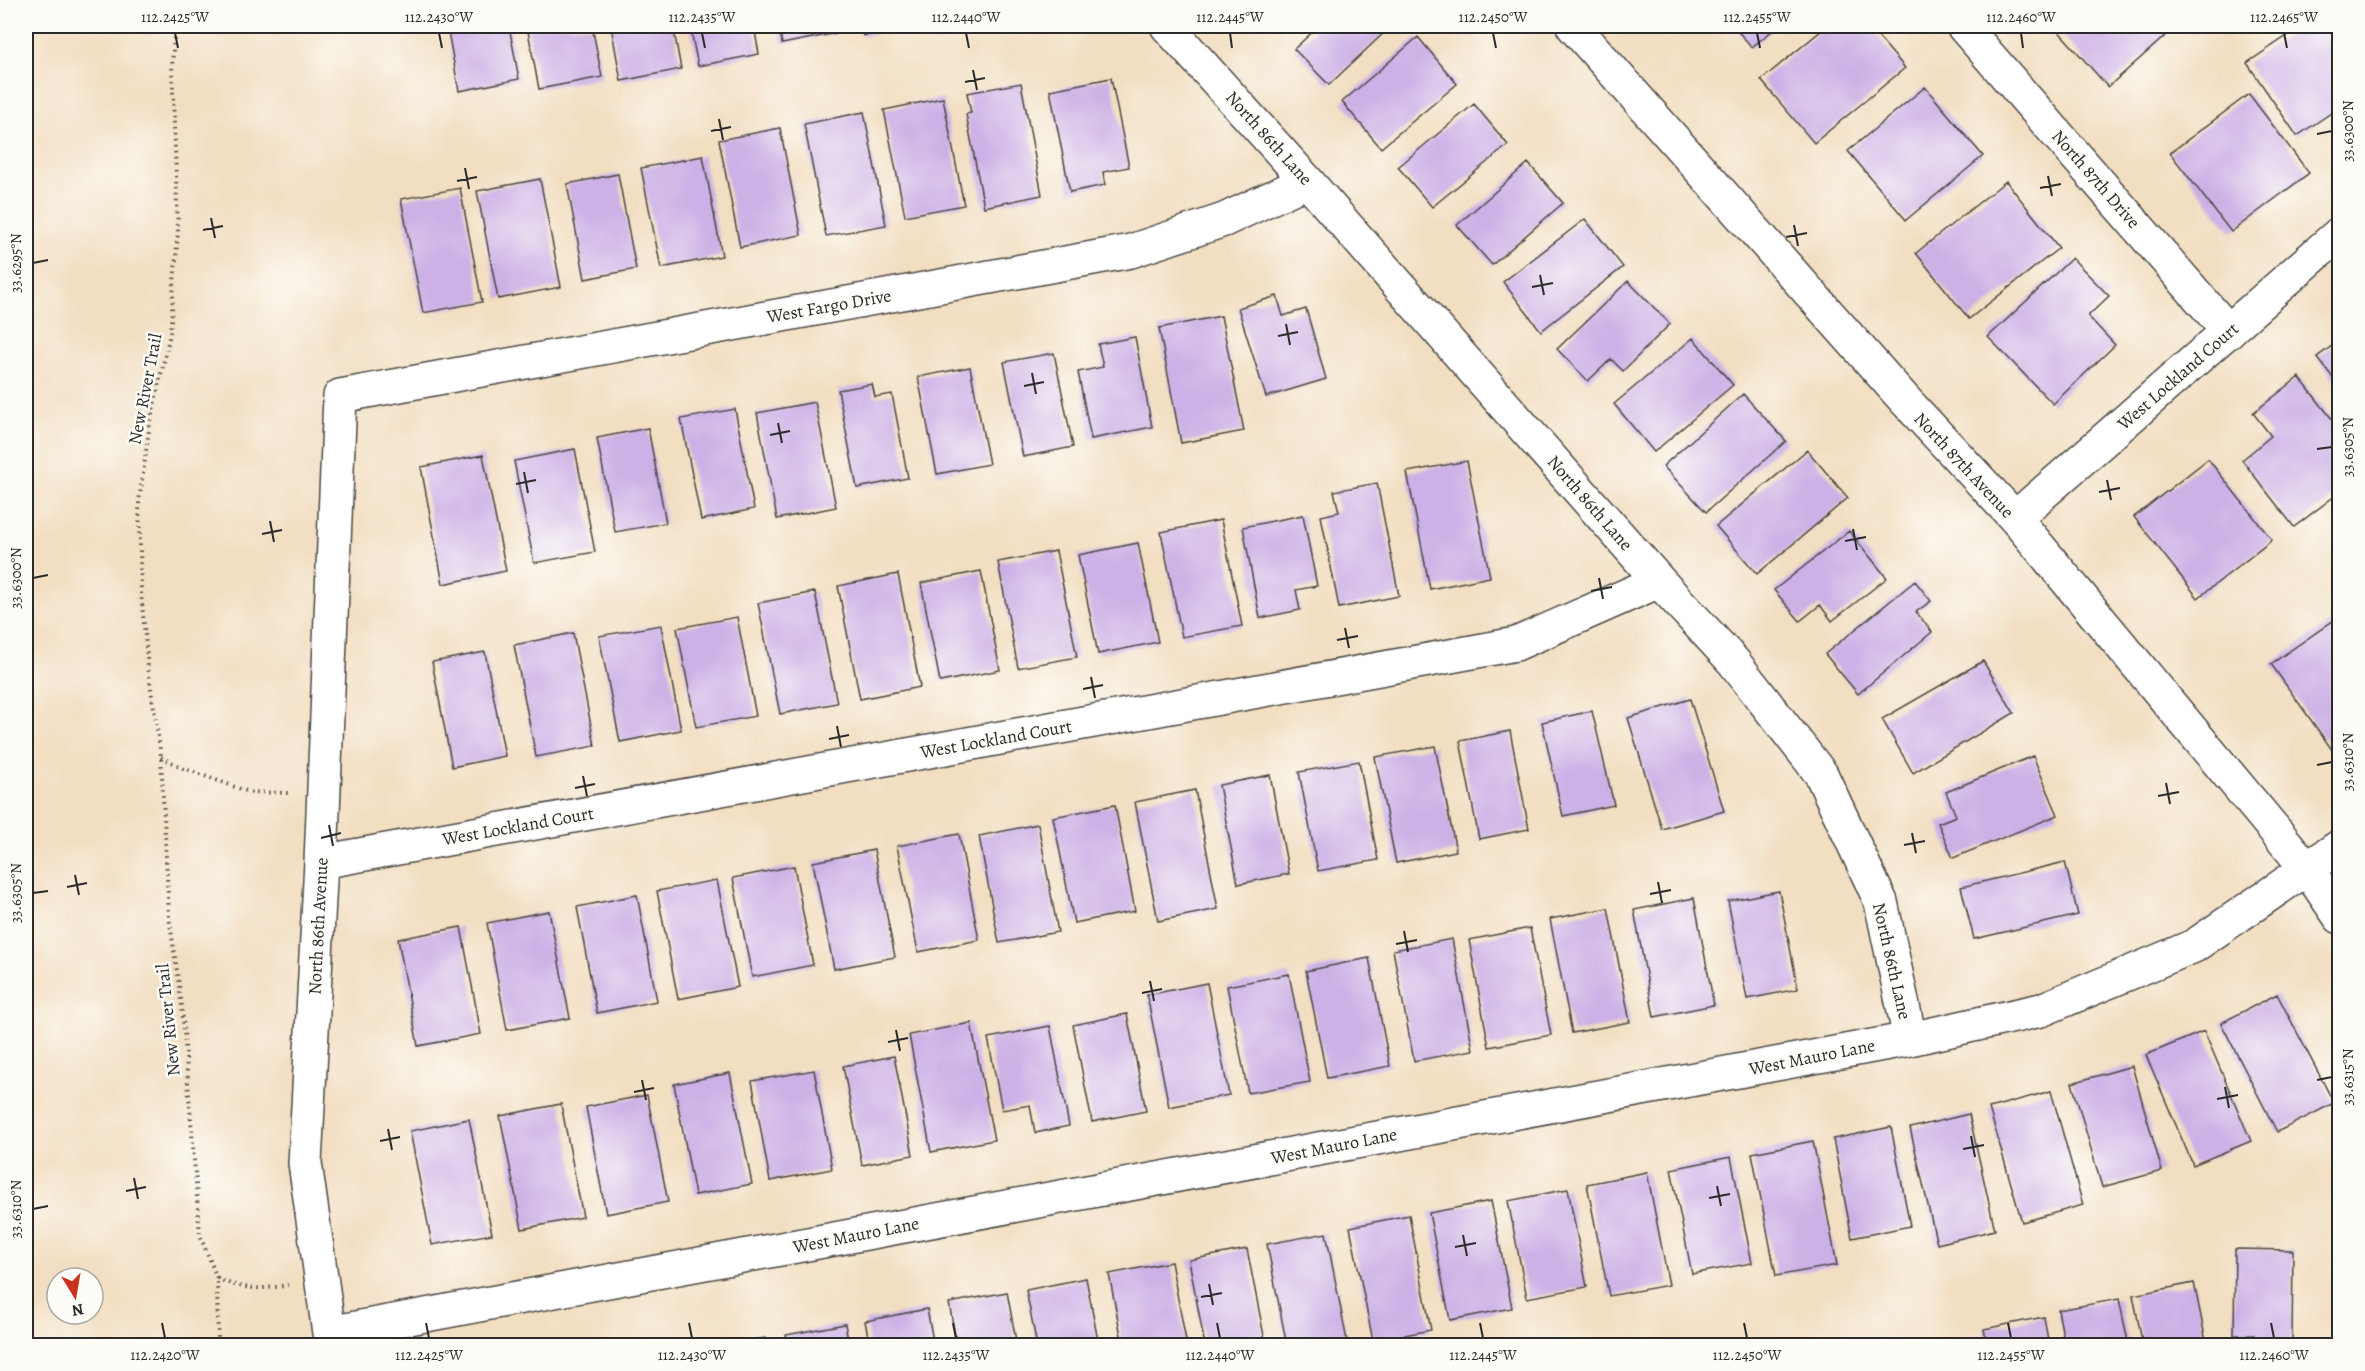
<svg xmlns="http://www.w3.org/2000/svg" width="2365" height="1371" font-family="Alegreya,serif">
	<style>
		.building { fill: #ccb0e6 }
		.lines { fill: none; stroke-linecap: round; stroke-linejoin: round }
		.minor-casing { stroke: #494642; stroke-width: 36 }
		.path { stroke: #494642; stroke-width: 4; stroke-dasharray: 1.5 4.5; stroke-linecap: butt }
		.minor { stroke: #fff; stroke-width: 33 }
		.ticks { fill: none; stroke: #2b2b2b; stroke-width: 2 }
		.labels { text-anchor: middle; stroke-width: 5; stroke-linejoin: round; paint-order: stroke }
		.street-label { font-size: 18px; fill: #2b2b2b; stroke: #fdfcf7 }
		.neatline { fill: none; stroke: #2b2b2b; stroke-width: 2 }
		.ticks-label { font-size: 15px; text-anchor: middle; fill: #2b2b2b }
	</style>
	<rect width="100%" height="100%" fill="#fdfcf7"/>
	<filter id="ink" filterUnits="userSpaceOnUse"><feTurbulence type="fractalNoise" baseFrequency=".0167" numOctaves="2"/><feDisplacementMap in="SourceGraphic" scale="12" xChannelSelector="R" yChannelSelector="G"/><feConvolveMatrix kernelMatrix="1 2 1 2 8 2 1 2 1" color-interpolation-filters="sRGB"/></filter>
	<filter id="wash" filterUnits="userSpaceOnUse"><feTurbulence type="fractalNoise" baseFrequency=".008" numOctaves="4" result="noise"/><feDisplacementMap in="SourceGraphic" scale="24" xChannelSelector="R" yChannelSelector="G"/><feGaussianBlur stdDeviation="1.35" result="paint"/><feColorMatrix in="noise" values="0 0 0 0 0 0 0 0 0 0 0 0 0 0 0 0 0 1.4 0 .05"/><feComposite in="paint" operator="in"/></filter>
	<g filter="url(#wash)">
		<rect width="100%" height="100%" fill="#f2dec1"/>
		<g id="blocks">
			<!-- building -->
			<path class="building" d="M447 26H509L519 79 459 91Z
				M527 26H592L602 77 539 89Z
				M611 26H673L681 69 621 81Z
				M690 26H754L759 54 698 66Z
				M779 26H841L842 32 782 44Z
				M861 26H912V27L863 36Z
				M1319 26H1391L1329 85 1294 49Z
				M1733 26H1778L1752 47Z
				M1827 26H1869L1905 68 1814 143 1761 80Z
				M2054 26H2171L2174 28 2108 87Z
				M2302 26H2340V118L2334 111 2297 136 2247 63Z
				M1418 37 1457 84 1381 148 1342 102Z
				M1111 78 1129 167 1103 172 1105 185 1070 192 1050 90Z
				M1021 83 1042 195 984 207 966 114 971 113 967 93Z
				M1925 87 1983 156 1906 220 1848 151Z
				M2249 94 2309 173 2231 232 2170 153Z
				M943 98 964 205 905 216 884 110Z
				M1474 104 1508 145 1432 207 1398 167Z
				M864 112 886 225 826 236 804 124Z
				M780 128 801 235 740 247 719 140Z
				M703 156 722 256 661 268 641 168Z
				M1528 163 1563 203 1492 265 1457 225Z
				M618 174 636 269 585 279 567 184Z
				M540 179 561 287 498 299 477 191Z
				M2006 181 2059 248 1969 319 1916 253Z
				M460 188 482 302 423 313 401 199Z
				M1585 219 1623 267 1541 331 1503 282Z
				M2072 258 2109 296 2088 316 2115 345 2053 404 1988 337Z
				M1628 281 1670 324 1623 371 1611 359 1588 381 1557 349Z
				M1277 296 1283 316 1306 309 1326 379 1266 397 1238 308Z
				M1221 316 1244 431 1181 443 1159 328Z
				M1135 337 1152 427 1091 439 1078 372 1103 367 1098 344Z
				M1693 338 1733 385 1654 452 1614 404Z
				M2340 340V387L2317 357Z
				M1054 353 1073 447 1023 457 1004 362Z
				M970 367 989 464 937 474 918 377Z
				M2299 377 2340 429V492L2294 527 2242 460 2271 436 2253 413Z
				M872 384 875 397 892 394 908 478 857 488 838 390Z
				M1743 394 1786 441 1706 512 1663 466Z
				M815 402 836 507 777 519 757 413Z
				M735 409 754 509 701 520 681 419Z
				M648 428 666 523 615 532 597 438Z
				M575 449 595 552 534 563 514 461Z
				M1807 450 1848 498 1757 574 1716 526Z
				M483 455 506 571 443 584 421 467Z
				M2208 459 2272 540 2198 598 2134 517Z
				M1467 461 1490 577 1430 589 1407 472Z
				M1377 483 1399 596 1339 608 1321 516 1339 512 1334 491Z
				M1303 515 1317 586 1296 590 1300 610 1260 618 1243 527Z
				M1221 520 1242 626 1182 637 1161 532Z
				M1849 531 1887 578 1832 621 1820 605 1800 621 1774 590Z
				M1138 543 1158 642 1098 654 1078 555Z
				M1056 551 1077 657 1018 668 998 562Z
				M981 571 1000 670 940 682 921 583Z
				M898 574 920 687 860 699 838 586Z
				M1915 581 1931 601 1916 612 1932 632 1858 694 1825 654Z
				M815 592 837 703 780 714 758 603Z
				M2340 616V761L2271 664Z
				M737 617 756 716 696 727 677 628Z
				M661 625 681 730 620 742 599 636Z
				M573 633 595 746 536 757 514 645Z
				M485 652 505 756 452 767 432 662Z
				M1983 661 2014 713 1913 773 1882 719Z
				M1690 699 1724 811 1662 829 1628 718Z
				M1592 711 1614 805 1563 816 1542 722Z
				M1510 731 1529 829 1479 839 1460 741Z
				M1435 746 1456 851 1396 863 1375 757Z
				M2033 756 2058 815 1953 858 1938 823 1956 816 1946 792Z
				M1359 761 1378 860 1318 871 1299 772Z
				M1270 775 1289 874 1238 884 1219 785Z
				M1195 790 1218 909 1158 921 1135 802Z
				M1115 805 1135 911 1074 923 1053 817Z
				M1038 824 1058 932 999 943 979 836Z
				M959 834 979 940 918 952 897 846Z
				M874 850 895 957 834 969 813 862Z
				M2065 862 2078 915 1974 939 1961 887Z
				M794 866 813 965 752 977 733 878Z
				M717 880 738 987 678 999 657 891Z
				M1779 891 1798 989 1747 999 1728 901Z
				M637 895 657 1001 597 1013 577 907Z
				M1694 898 1714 1005 1654 1017 1634 910Z
				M1608 908 1630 1022 1572 1033 1550 919Z
				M549 911 570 1018 507 1030 487 923Z
				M461 927 481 1034 418 1046 398 939Z
				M1530 928 1551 1035 1489 1047 1469 940Z
				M1452 939 1473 1050 1414 1061 1393 950Z
				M1369 958 1390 1066 1327 1078 1306 971Z
				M1289 974 1310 1082 1248 1093 1227 986Z
				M1207 983 1229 1095 1169 1107 1147 995Z
				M2277 994 2334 1103 2277 1132 2221 1023Z
				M1127 1014 1146 1111 1092 1122 1073 1025Z
				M971 1023 994 1140 931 1152 909 1035Z
				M1050 1026 1069 1126 1035 1133 1030 1105 1002 1110 988 1038Z
				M2204 1031 2251 1141 2193 1165 2146 1055Z
				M894 1056 913 1155 862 1165 843 1066Z
				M2132 1066 2162 1171 2102 1187 2072 1083Z
				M814 1070 832 1169 770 1181 752 1081Z
				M730 1073 752 1184 695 1195 674 1084Z
				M2051 1091 2083 1205 2022 1222 1989 1108Z
				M647 1095 668 1202 606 1214 586 1107Z
				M561 1104 583 1217 522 1229 500 1116Z
				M1969 1114 1995 1230 1937 1244 1910 1128Z
				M469 1119 492 1234 432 1245 410 1131Z
				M1891 1127 1910 1226 1852 1238 1833 1139Z
				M1813 1141 1837 1265 1776 1276 1752 1153Z
				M1731 1157 1752 1263 1692 1274 1671 1169Z
				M1647 1172 1669 1285 1609 1296 1587 1184Z
				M1568 1189 1587 1287 1527 1298 1508 1201Z
				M1491 1201 1512 1308 1450 1320 1429 1213Z
				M1409 1215 1431 1330 1373 1341 1350 1227Z
				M1326 1233 1348 1346H1287L1267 1244Z
				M1247 1249 1266 1346H1205L1189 1260Z
				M2235 1249 2293 1250 2292 1346H2253L2254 1335H2234Z
				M1171 1262 1187 1346H1123L1109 1274Z
				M1086 1278 1099 1346H1037L1026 1290Z
				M2194 1283 2207 1346H2143L2133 1295Z
				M1007 1292 1017 1346H957L949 1303Z
				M2119 1299 2129 1346H2065L2058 1310Z
				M927 1309 934 1346H870L865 1321Z
				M2044 1317 2049 1346H1987L1984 1329Z
				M2340 1321V1346H2328Z
				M845 1324 849 1346H788L786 1335Z
				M765 1338 767 1346H732V1344Z"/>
		</g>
	</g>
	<g filter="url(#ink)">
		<use href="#blocks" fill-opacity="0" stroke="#494642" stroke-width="1.5"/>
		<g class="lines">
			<!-- minor casing -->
			<g class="minor-casing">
				<path id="minor" d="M1167 26 1307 181 1659 581 1733 661 1821 774 1881 902 1910 1039
					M1573 26 1904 399 2015 518 2308 870 2340 917
					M1963 26 2229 332
					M2015 518 2340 233
					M321 862 1516 644 1659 581
					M329 1333 1910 1039 2041 1010 2194 946 2340 846
					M334 1346 329 1333 305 1163 321 862 340 396 1131 251 1224 220 1307 181"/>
			</g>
			<!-- path -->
			<path class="path" d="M175 26 172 65 178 232 170 334 150 423 139 502 141 592 148 668 161 756 169 916 182 1006 200 1235 217 1278 218 1346
				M161 757 183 768 249 792 288 793
				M217 1278C241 1290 262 1290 288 1285"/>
			<!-- minor -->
			<use href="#minor" class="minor"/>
		</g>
	</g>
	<!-- ticks -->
	<path class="ticks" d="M175 33 178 48M439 33 442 48M702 33 705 48M966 33 969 48M1230 33 1232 48M1493 33 1496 48M1757 33 1760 48M2021 33 2023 48M2284 33 2287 48M973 70 977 90M965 82 985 78M719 119 723 140M711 131 731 127M2317 134 2332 131M465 168 469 189M2048 176 2052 196M457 181 477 177M2040 188 2061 184M211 218 215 238M1794 225 1798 246M203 230 223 226M1786 237 1807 233M33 263 48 260M1540 275 1544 295M1532 287 1553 283M1286 324 1290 345M1278 336 1298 332M1032 373 1036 394M1024 386 1044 382M778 423 782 443M770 435 790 431M2317 449 2332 447M524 472 528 493M2107 480 2111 500M516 484 536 480M2099 492 2120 488M270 521 274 542M1853 529 1857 550M262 534 282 530M1845 541 1866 537M33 578 48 575M1599 578 1603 599M1591 591 1612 587M1345 628 1349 648M1337 640 1358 636M1091 677 1095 698M1083 689 1103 685M837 726 841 747M829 739 849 735M2317 765 2332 762M583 776 587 796M2166 783 2170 804M575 788 595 784M2158 796 2179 792M329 825 333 846M1912 833 1916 853M321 838 341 833M1904 845 1925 841M75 875 79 895M1658 882 1662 903M67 887 87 883M33 893 48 891M1650 894 1671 890M1404 931 1408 952M1396 944 1417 940M1150 981 1154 1001M1142 993 1162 989M896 1030 900 1051M888 1042 908 1038M642 1080 646 1100M2317 1080 2332 1077M2225 1087 2229 1108M634 1092 654 1088M2217 1099 2238 1095M388 1129 392 1150M1971 1136 1975 1157M380 1141 400 1137M1963 1149 1984 1145M134 1178 138 1199M1717 1186 1721 1206M126 1191 146 1187M1709 1198 1730 1194M33 1209 48 1206M1463 1235 1467 1256M1455 1247 1476 1243M1209 1284 1213 1305M1201 1297 1222 1293M162 1323 165 1338M426 1323 429 1338M689 1323 692 1338M953 1323 956 1338M1217 1323 1220 1338M1480 1323 1483 1338M1744 1323 1747 1338M2008 1323 2011 1338M2271 1323 2274 1338"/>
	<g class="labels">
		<!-- street labels -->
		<g class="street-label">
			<text transform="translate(1269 138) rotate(48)" y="6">North 86th Lane</text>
			<text transform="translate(2096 179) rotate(49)" y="6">North 87th Drive</text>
			<text transform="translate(829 306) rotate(-10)" y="6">West Fargo Drive</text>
			<text transform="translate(2178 376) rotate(-41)" y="6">West Lockland Court</text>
			<text transform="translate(145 389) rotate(-79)" y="6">New River Trail</text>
			<text transform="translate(1964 465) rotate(47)" y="6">North 87th Avenue</text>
			<text transform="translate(1590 503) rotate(49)" y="6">North 86th Lane</text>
			<text transform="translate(996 739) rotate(-10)" y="6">West Lockland Court</text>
			<text transform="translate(518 826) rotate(-10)" y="6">West Lockland Court</text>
			<text transform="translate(318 926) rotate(-87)" y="6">North 86th Avenue</text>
			<text transform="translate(1892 961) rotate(77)" y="6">North 86th Lane</text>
			<text transform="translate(168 1020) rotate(-96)" y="6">New River Trail</text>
			<text transform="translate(1812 1057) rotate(-11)" y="6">West Mauro Lane</text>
			<text transform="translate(1334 1146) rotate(-11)" y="6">West Mauro Lane</text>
			<text transform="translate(856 1235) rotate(-11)" y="6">West Mauro Lane</text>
		</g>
	</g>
	<!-- margin -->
	<rect width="2365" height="1371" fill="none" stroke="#fdfcf7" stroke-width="66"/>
	<!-- north arrow -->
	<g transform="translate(75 1296) rotate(169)"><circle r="28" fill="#fdfcf7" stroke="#a9a8a5" stroke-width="1.5"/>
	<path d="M0-4.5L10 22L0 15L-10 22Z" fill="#c8321e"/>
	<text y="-9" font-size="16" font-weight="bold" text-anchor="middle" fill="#2b2b2b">N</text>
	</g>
	<rect x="33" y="33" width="2299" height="1305" class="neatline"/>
	<g class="ticks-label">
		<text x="175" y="22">112.2425°W</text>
		<text x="439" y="22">112.2430°W</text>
		<text x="702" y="22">112.2435°W</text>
		<text x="966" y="22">112.2440°W</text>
		<text x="1230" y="22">112.2445°W</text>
		<text x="1493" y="22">112.2450°W</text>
		<text x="1757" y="22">112.2455°W</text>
		<text x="2021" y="22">112.2460°W</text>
		<text x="2284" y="22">112.2465°W</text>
		<text transform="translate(2348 131) rotate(-90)" y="5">33.6300°N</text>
		<text transform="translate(16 263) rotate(-90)" y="5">33.6295°N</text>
		<text transform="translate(2348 447) rotate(-90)" y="5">33.6305°N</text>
		<text transform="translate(16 578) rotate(-90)" y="5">33.6300°N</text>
		<text transform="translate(2348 762) rotate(-90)" y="5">33.6310°N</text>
		<text transform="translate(16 893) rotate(-90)" y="5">33.6305°N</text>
		<text transform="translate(2348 1077) rotate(-90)" y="5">33.6315°N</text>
		<text transform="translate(16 1209) rotate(-90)" y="5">33.6310°N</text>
		<text x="165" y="1360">112.2420°W</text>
		<text x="429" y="1360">112.2425°W</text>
		<text x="692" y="1360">112.2430°W</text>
		<text x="956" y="1360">112.2435°W</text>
		<text x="1220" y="1360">112.2440°W</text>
		<text x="1483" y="1360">112.2445°W</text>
		<text x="1747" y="1360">112.2450°W</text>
		<text x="2011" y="1360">112.2455°W</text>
		<text x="2274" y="1360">112.2460°W</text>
	</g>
</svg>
